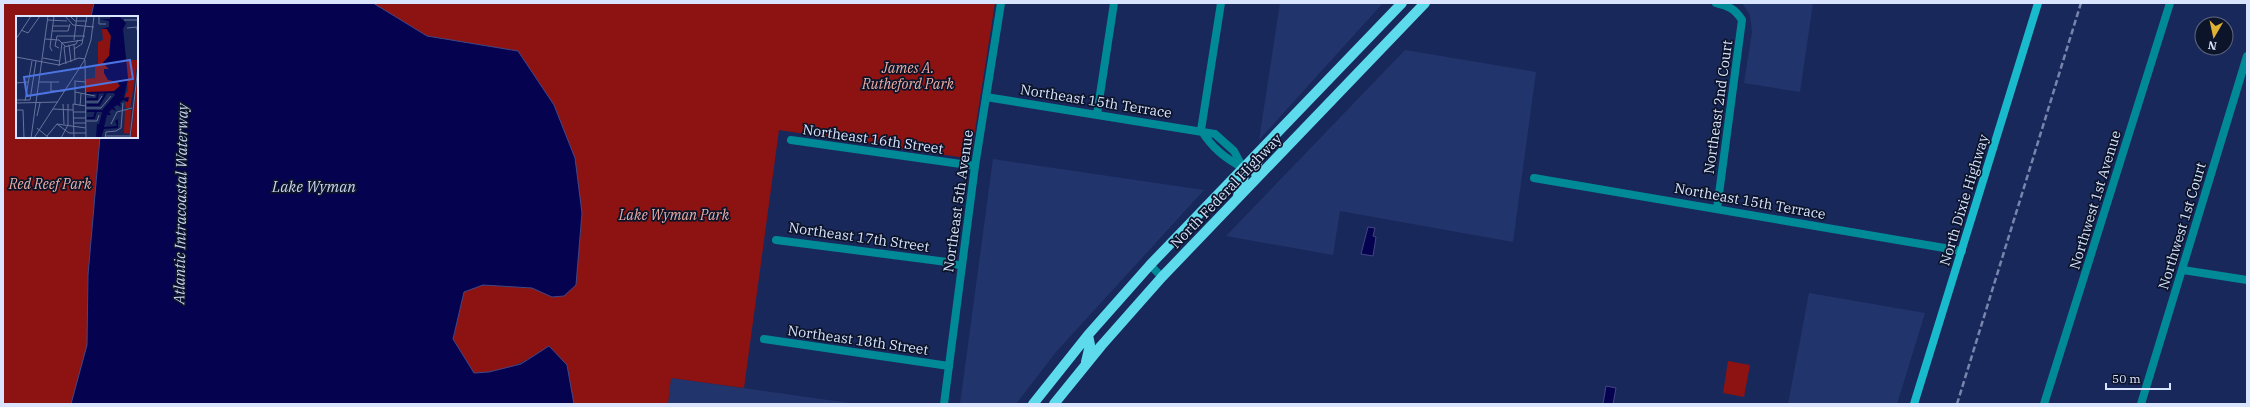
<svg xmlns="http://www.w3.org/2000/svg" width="2250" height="407" font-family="'IBM Plex Serif',serif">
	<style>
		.built { fill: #22346c }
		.green { fill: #8c1312 }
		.water { fill: #05024f; stroke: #454684 }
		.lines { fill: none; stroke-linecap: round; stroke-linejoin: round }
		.minor { stroke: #008a98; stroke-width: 8 }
		.tertiary { stroke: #008a98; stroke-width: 8 }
		.secondary { stroke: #19bacc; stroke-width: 8 }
		.primary { stroke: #5ddbed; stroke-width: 10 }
		.rail { stroke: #7784ab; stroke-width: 2.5; stroke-dasharray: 6 3; stroke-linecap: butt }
		.labels { text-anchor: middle; stroke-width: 3.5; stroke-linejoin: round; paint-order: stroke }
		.park-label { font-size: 14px; font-style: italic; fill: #ecaca3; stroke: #0c142a }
		.street-label { font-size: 14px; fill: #d9e4fe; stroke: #0c142a }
		.water-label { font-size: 15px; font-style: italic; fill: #c8d3ed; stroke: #0c142a }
		.inset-river { fill: none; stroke: #05024f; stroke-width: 2 }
		.inset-road { fill: none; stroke: #66739c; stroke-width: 1 }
		.view { fill: #4c74e2; fill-opacity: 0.15; stroke: #4c74e2; stroke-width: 2 }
		.inset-edge { fill: none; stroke: #d9e4fe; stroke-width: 2 }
	</style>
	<rect width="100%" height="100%" fill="#19285b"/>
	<!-- built -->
	<path class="built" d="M1280 3H1383L1259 140Z
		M1742 3H1813L1800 92 1744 83 1752 32 1750 15Z
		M1405 50 1536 72 1513 242 1340 211 1333 255 1226 236Z
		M993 159 1204 190 1056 352 1016 404H960Z
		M1809 293 1925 313 1897 404H1788Z
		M671 378 857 404H668Z"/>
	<!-- green -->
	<path class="green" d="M3 3H94L91 17H17V137H100L88 275 87 345 72 404 3 403Z
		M373 3H995L971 156 966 158 779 130 744 388 671 378 668 404H574L549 346C522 364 508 371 474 373L453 339 464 292 483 285 532 288 552 297 518 51 427 36Z
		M1728 361 1750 365 1744 397 1723 393Z"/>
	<!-- water -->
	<path class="water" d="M94 3H373L427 36 518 51 554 105 575 158 582 213 576 285 564 296 552 297 532 288 483 285 464 292 453 339 474 373 489 372 521 364 549 346 567 365 574 404H71L87 345 88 275 100 137H137V17H91Z
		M1368 227 1375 228 1373 236 1376 237 1373 256 1361 254Z
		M1606 386 1616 388 1613 404H1603Z"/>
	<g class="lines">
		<!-- minor -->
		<path class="minor" d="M1716 3C1729 6 1735 9 1742 20L1717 209
			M986 97 1215 134 1234 151 1243 168
			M1097 114 1114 3
			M1201 130 1221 3
			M1201 130C1212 148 1225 158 1243 168
			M791 140 975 166
			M1534 178 1962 251
			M776 240 947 262 962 266
			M1150 265 1162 277
			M2183 270 2247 280
			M764 339 949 366
			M2044 404 2170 3
			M2141 404 2247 56"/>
		<!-- tertiary -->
		<path class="tertiary" d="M944 404 975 166 1001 3"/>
		<!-- secondary -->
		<path class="secondary" d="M1914 404 2038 3"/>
		<!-- primary -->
		<path class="primary" d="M1257 178C1254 168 1257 161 1262 152
			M1238 196 1244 176 1243 168
			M1086 362 1090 345 1088 335
			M1033 404 1088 335 1150 265 1402 3
			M1054 404 1101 346 1162 277 1425 3"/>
		<!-- rail -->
		<path class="rail" d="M1957 404 2081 3"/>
	</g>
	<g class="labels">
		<!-- park labels -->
		<g class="park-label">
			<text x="908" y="73">James A.<tspan x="908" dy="16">Rutheford Park</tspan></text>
			<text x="50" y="189">Red Reef Park</text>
			<text x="674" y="220">Lake Wyman Park</text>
		</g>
		<!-- street labels -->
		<g class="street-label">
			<text transform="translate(1096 101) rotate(9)" y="5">Northeast 15th Terrace</text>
			<text transform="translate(1718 107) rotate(-82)" y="5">Northeast 2nd Court</text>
			<text transform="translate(873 139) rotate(8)" y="5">Northeast 16th Street</text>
			<text transform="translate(1226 191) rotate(-46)" y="5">North Federal Highway</text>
			<text transform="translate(1964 200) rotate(-73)" y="5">North Dixie Highway</text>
			<text transform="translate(2095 200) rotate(-73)" y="5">Northwest 1st Avenue</text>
			<text transform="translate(958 201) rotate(-82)" y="5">Northeast 5th Avenue</text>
			<text transform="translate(1750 201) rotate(10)" y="5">Northeast 15th Terrace</text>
			<text transform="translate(2182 226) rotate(-73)" y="5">Northwest 1st Court</text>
			<text transform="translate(859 237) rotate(8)" y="5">Northeast 17th Street</text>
			<text transform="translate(858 340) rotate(8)" y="5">Northeast 18th Street</text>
		</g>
		<!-- water labels -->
		<g class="water-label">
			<text x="314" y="192">Lake Wyman</text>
			<text transform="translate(181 204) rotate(-89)" y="5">Atlantic Intracoastal Waterway</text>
		</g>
	</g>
	<!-- overview -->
	<g transform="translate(16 16)">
		<rect width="122" height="122" fill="#19285b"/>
		<path d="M86 13H91L95 20 93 40 87 46 93 53H88L104 70 97 76H70V63L79 62V50H82V26L87 24ZM110 44H122L114 92H110L109 86H112L111 81 108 82 112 74ZM122 56 121 122H115ZM109 94H115L114 118 108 117Z" fill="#8c1312"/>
		<path d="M95 0H103L110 7 107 13 112 62 108 82 113 81 112 86 107 84 104 87 105 91 101 89 98 91 100 95 96 93 93 96 95 99H91L88 111 101 110 99 105 102 103V96V112L88 113 85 122H80L81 108H83L87 93 99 79 97 76 104 70 102 66 92 64 88 57V53H93L87 47 93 40 95 20 91 13H85L93 11V5L84 3H94Z" fill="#05024f"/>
		<path class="inset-river" d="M71 77 100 76M71 83H81L82 77M71 89H83L90 77M71 95H88M71 102H78L80 95"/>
		<path class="inset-road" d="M49 0 57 9 78 11M54 0 59 5H71M83 0V8H90M32 4 51 5M108 4H122M37 10H53M111 12 121 11V14M5 14 12 17 24 0M36 15H52L54 8M0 23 15 0M29 23 43 24 49 30M58 24 61 0M53 29 55 46M58 29 59 44M43 32 39 30 41 20H69M58 33 66 28 71 0M36 35 34 31 38 0M0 41 43 49 63 42 69 43M27 42 43 45M69 44 70 122M50 48 48 31 60 28 62 24M43 50 46 27 67 24M58 65 70 66M23 66H43M35 66V75H49M59 66V88M0 67 12 66M59 76 79 80M0 84H14L20 45M9 85 16 45M70 86H82L86 80M0 87 42 86M47 88 48 108M64 90 65 78M70 92H85L95 80M37 93 57 94M0 94H7L8 122M57 96H70M21 100 24 87M57 102H70M70 105H81L83 99M57 107H70M41 108 53 117H70M41 108 70 112M95 108 101 96 116 92M21 112 33 122M31 120 41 108M89 120H114M15 122 32 0M18 122 68 45 75 24 78 0M45 122 52 109V88M58 122 57 88 70 90M89 122 90 116 100 115 105 112 107 87M114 122 122 50"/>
		<path class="view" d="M114 44 117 63 11 80 8 61Z"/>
		<rect width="122" height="122" class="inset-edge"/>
	</g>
	<!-- border -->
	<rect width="2250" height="407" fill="none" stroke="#d9e4fe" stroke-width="8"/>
	<!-- north arrow -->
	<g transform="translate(2214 36) rotate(189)"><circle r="19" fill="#0c142a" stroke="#5e677f"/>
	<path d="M0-3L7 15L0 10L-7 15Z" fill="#deb133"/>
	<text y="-6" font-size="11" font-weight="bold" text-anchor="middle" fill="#d9e4fe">N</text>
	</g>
	<!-- scale -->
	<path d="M2106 383v6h64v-6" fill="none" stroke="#d9e4fe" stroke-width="2"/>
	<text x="2112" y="383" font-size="12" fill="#d9e4fe" stroke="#0c142a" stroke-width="3" paint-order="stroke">50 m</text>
</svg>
